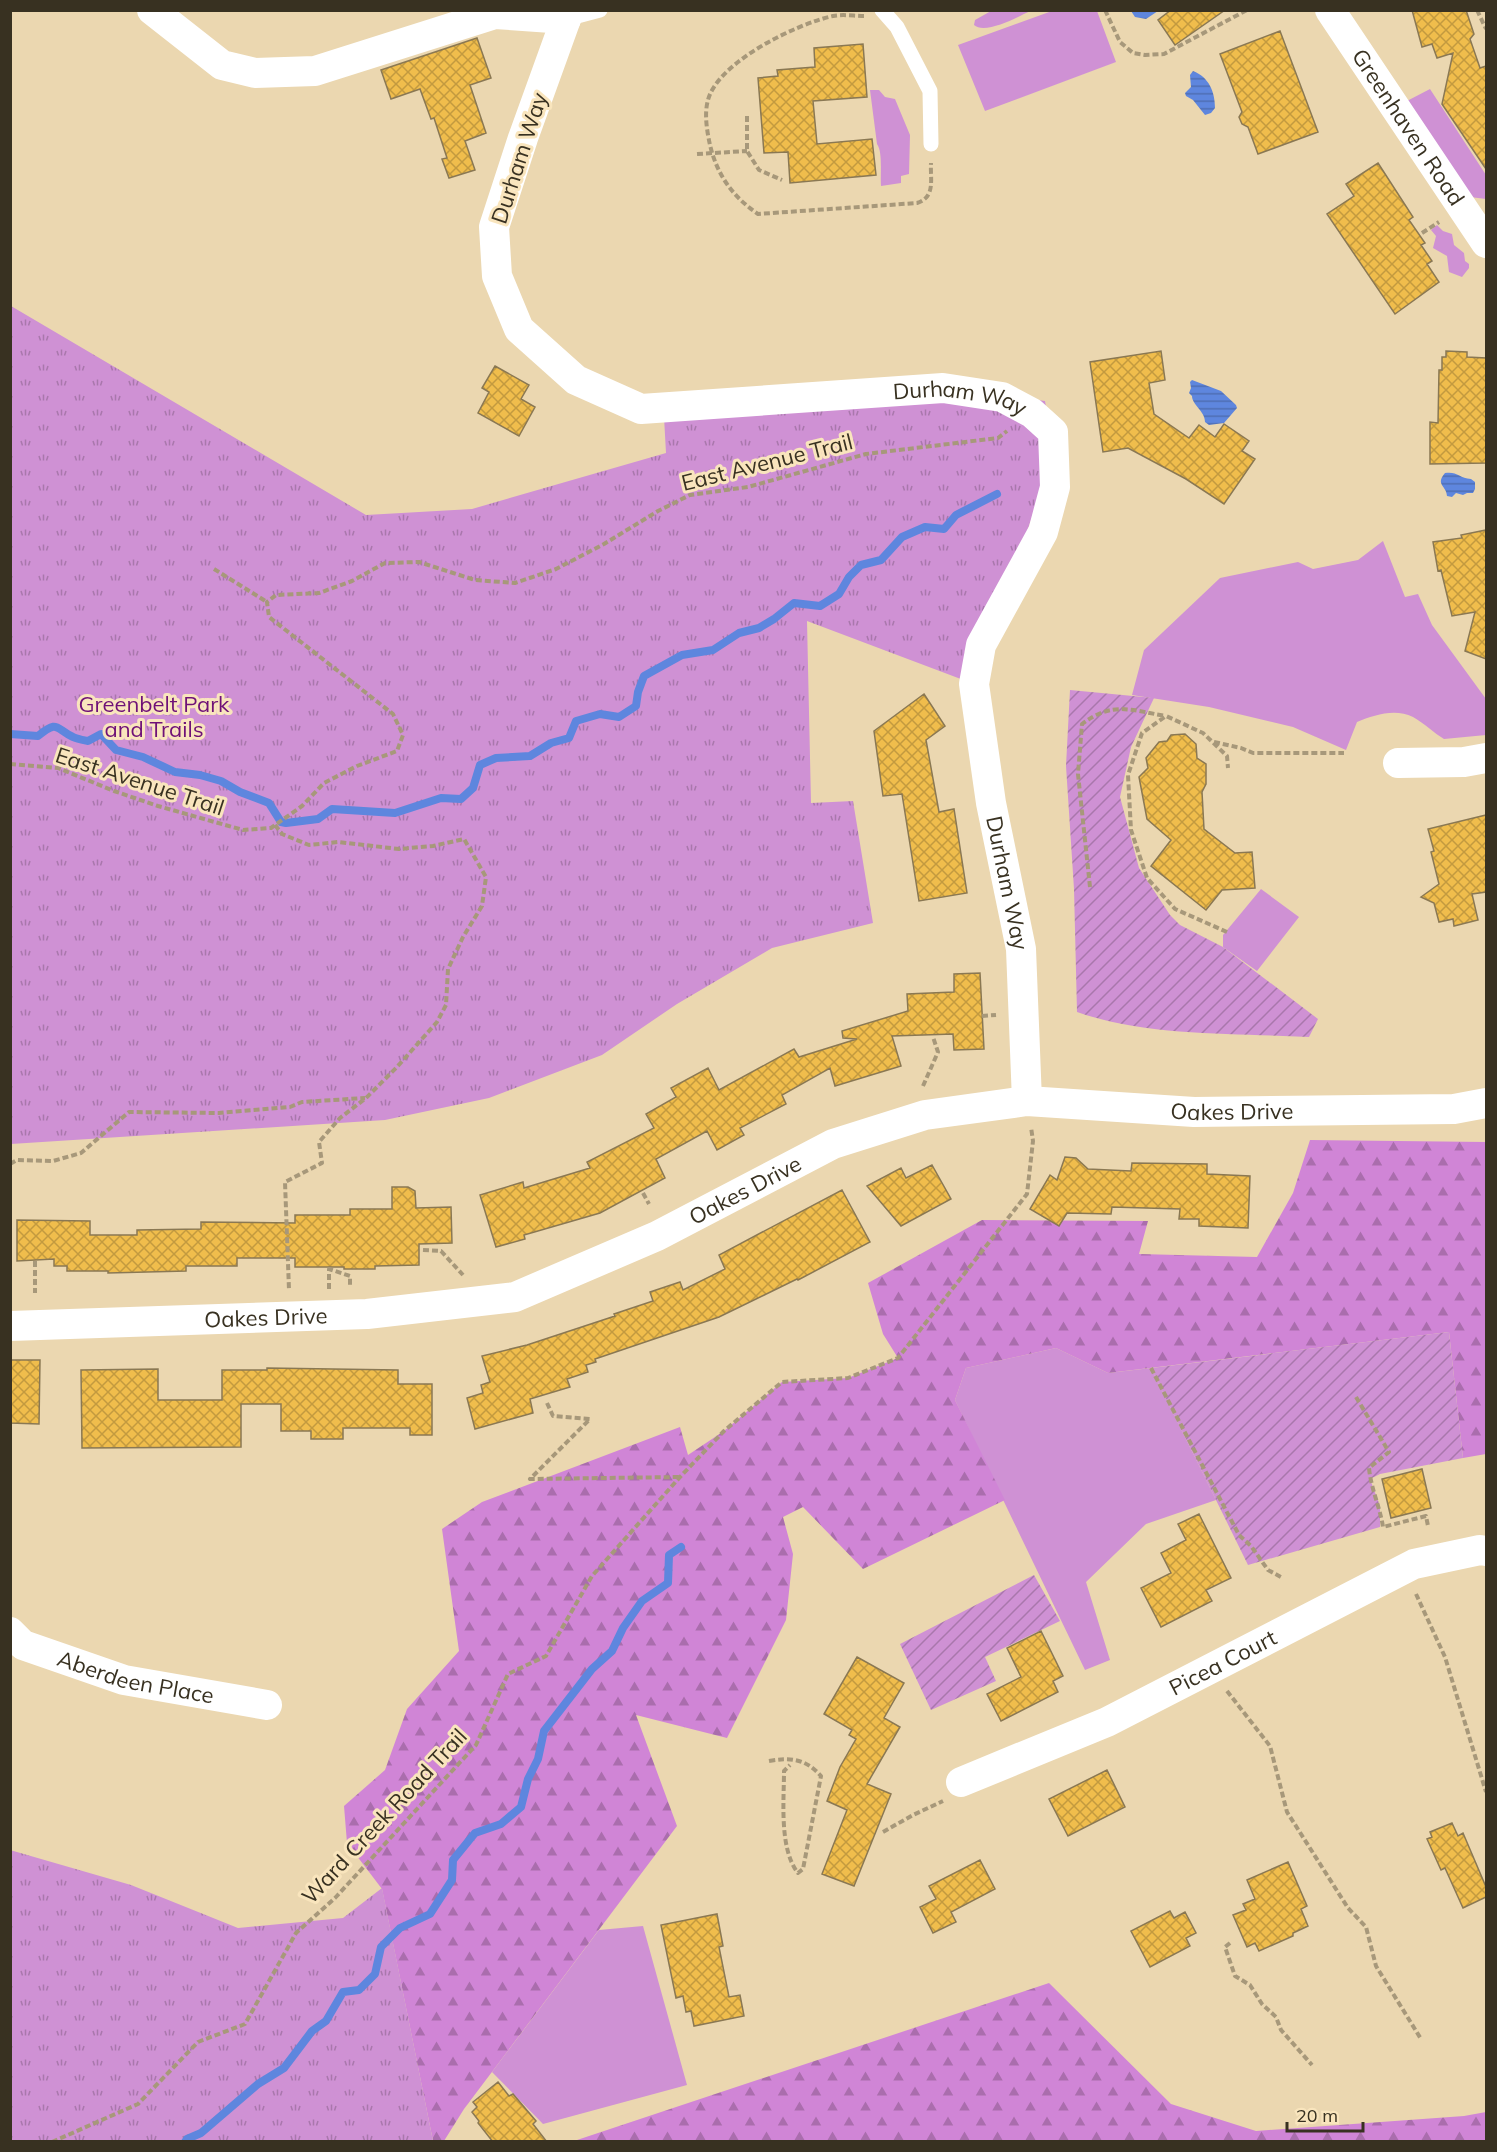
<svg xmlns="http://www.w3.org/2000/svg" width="1497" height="2152" font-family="Mulish,sans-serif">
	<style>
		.grass { fill: #cf91d4 }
		.forest { fill: url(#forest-firs) }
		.park { fill: url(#park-tufts) }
		.garden { fill: url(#garden-furrows) }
		.water { fill: url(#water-rules) }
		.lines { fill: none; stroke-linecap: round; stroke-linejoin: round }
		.stream { stroke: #5e86de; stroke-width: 8 }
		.building { fill: url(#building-cross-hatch); stroke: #8a7853; stroke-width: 1.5 }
		.path { stroke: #a7987a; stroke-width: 4; stroke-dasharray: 6 3; stroke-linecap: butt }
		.service { stroke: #fff; stroke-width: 15 }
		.minor { stroke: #fff; stroke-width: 30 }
		.labels { text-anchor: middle; stroke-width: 6; stroke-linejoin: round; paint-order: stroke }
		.street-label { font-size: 22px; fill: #383121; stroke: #f9e5bd }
		.park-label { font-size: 22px; fill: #6f1177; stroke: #f9e5bd }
	</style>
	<defs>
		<pattern id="forest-firs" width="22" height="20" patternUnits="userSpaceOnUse" patternTransform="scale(1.5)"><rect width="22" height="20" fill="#d085d6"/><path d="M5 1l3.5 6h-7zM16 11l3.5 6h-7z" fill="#aa6dad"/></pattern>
		<pattern id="park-tufts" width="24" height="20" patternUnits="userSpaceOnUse" patternTransform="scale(1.5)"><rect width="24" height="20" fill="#cf91d4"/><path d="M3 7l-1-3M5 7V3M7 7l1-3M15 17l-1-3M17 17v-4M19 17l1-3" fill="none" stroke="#a977ac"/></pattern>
		<pattern id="garden-furrows" width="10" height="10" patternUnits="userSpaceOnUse" patternTransform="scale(1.5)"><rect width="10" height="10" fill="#cf91d4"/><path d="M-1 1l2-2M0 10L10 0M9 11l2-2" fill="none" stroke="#a977ac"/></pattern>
		<pattern id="water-rules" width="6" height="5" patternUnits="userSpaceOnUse" patternTransform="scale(1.5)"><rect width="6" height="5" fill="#5e86de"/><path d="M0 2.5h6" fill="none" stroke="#4f6eb4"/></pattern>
		<pattern id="building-cross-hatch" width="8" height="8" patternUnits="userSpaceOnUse" patternTransform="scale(1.5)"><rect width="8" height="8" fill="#f0bd4c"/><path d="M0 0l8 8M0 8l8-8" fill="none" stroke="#c39a3f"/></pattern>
	</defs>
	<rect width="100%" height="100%" fill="#ebd7b0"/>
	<!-- grass -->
	<path class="grass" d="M991 11V10L1030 11C1018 17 985 35 974 25L975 20Z
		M1052 11H1097L1116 62 985 111 958 45Z
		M1430 89 1486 175V199L1470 197 1405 102Z
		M870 90H879L885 97 895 99 910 135 909 174 901 176V183L881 186C880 175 883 152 877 144Z
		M1437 225 1443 231 1452 234 1454 245 1464 253 1465 261 1469 264V268L1462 277 1449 272 1447 256 1433 248 1436 236 1431 230Z
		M1383 541 1405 597 1418 594 1432 625 1486 699V735L1444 739C1434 733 1424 723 1413 717 1395 708 1374 715 1357 722L1346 750 1293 727 1209 707 1132 695 1144 650 1220 578 1298 562 1313 569 1358 560Z
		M1261 889 1299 917 1257 971 1223 947V935Z
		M1056 1348 1108 1373 1151 1368 1216 1500 1146 1524 1086 1582 1110 1660 1085 1670 955 1400 966 1368Z
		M643 1926 687 2085 543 2124 492 2072 599 1930Z"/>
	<!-- forest -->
	<path class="forest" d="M1310 1140 1486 1142V1454L1463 1458 1449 1332 1108 1373 1056 1348 966 1368 955 1400 1005 1500 863 1569 803 1507 783 1517 793 1554 786 1620 727 1738 636 1715 677 1826 464 2109 444 2141H433L382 1889 347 1843 344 1806 385 1770 407 1709 459 1651 442 1529 482 1502 680 1427 688 1455 724 1431 782 1382 848 1378 898 1358 883 1334 868 1283 982 1220 1148 1221 1139 1254 1257 1257 1293 1193Z
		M1049 1983 1171 2104 1256 2131 1464 2116 1486 2112V2141H574Z"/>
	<!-- park -->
	<path class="park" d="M11 306 366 515 472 509 666 453 664 417 943 388 1045 401 1054 454 974 684 807 621 811 803 853 801 873 923 772 948 677 1004 602 1055 489 1098 385 1120 11 1144Z
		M10 1850 131 1885 238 1928 343 1918 382 1888 433 2141H11Z"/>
	<!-- garden -->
	<path class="garden" d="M1070 690 1154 698 1131 747 1120 797 1139 868 1170 915 1180 925 1223 947 1318 1019 1309 1037C1234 1033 1149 1037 1077 1012L1074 889 1066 766Z
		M1449 1332 1463 1458 1380 1474 1370 1479 1380 1506V1527L1248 1565 1151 1368Z
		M1034 1575 1060 1621 985 1657 996 1681 931 1710 900 1644Z"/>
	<!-- water -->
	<path class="water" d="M1131 11V10L1158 11 1146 19 1135 17Z
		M1193 71C1209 77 1215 92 1215 108L1211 113 1205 115 1193 100 1186 96 1185 93 1191 87 1190 75Z
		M1192 380 1221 391 1236 405 1237 408 1224 423 1209 425 1205 422C1205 411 1192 405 1192 396L1189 393 1191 388 1190 382Z
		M1445 473C1457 471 1459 478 1471 479L1475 482V489L1473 493H1467L1463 495 1456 493 1452 497 1447 496C1446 485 1435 485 1445 473Z"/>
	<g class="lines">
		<!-- stream -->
		<path class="stream" d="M10 734 38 736C59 719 55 729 73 737 77 739 83 740 88 741L101 734 116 750 143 757 175 772 200 775 221 781 240 792 269 803 281 822 286 823 318 819 332 809 395 813 441 798 461 799 473 788 480 765 496 758 530 756 551 743 569 738 576 721 600 714 619 717 636 706 638 692 644 676 682 655 713 650 739 633 759 628 774 619 794 603 820 606 839 594 849 577 861 565 881 560 902 537 925 527 944 529 956 515 997 494
			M185 2142 187 2139 201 2133 258 2084 284 2068 312 2031 326 2021 343 1992 359 1990 375 1974 381 1947 400 1928 430 1914 452 1880 453 1860 475 1833 501 1824 521 1807 528 1779 538 1759 544 1731 592 1669 612 1651 623 1628 642 1601 668 1583 669 1555 681 1547"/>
	</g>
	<!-- building -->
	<path class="building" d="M1171 10H1225L1175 45 1158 20Z
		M1412 10H1466L1474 34 1470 39 1480 68 1486 66V169L1442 104 1453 53 1437 58 1432 44 1422 47Z
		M1280 31 1318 132 1258 154 1248 127 1242 124 1239 117 1242 112 1220 54Z
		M477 38 491 78 470 85 486 133 465 141 475 170 449 178 442 159 447 158 434 118 431 119 420 89 391 99 381 70Z
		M863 44 867 97 813 101 817 144 872 139 876 175 790 183 788 152 764 153 758 78 778 76 777 70 815 67 814 48Z
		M1378 163 1413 217 1409 220 1425 243 1421 245 1432 261 1427 264 1439 282 1395 314 1327 214 1354 196 1346 184Z
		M1161 351 1165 380 1149 383 1154 414 1189 438 1199 425 1215 437 1224 424 1249 441 1242 451 1255 459 1224 504 1186 479 1128 448 1103 452 1090 362Z
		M1446 351 1467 352V357L1486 358V463L1430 464V422L1438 423 1439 370H1442V357H1446Z
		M495 366 529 385 521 399 535 407 519 436 478 413 489 392 482 388Z
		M1486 530V659L1465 651 1475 612 1452 616 1441 570 1438 571 1433 542 1462 538 1461 535Z
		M924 694 945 726 926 740 939 812 954 809 967 893 919 901 902 794 883 796 874 731Z
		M1185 734 1196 744 1197 758 1206 764V784L1202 792 1204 829 1235 853 1252 852 1255 888 1222 890 1206 910 1151 866 1171 840 1147 819 1139 777 1148 768 1146 758 1159 742 1167 741 1171 735Z
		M1486 815V892L1472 894 1478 920 1454 926 1453 919 1439 922 1434 903 1421 897 1439 884 1431 852 1434 851 1428 829Z
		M980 973 984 1049 954 1050 953 1034 892 1036 901 1066 835 1086 830 1068 782 1095 786 1104 740 1128 744 1135 717 1150 707 1131 656 1159 665 1178 600 1213 524 1235 525 1239 496 1247 480 1195 523 1182 524 1188 590 1168 587 1162 654 1128 646 1114 676 1097 671 1088 708 1068 719 1090 794 1049 799 1057 857 1039 843 1038 842 1031 908 1011 907 994 954 992V974Z
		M1065 1157 1076 1158 1088 1169 1131 1171 1132 1163 1207 1164V1174L1250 1176 1248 1228 1199 1226V1219H1179L1180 1209 1112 1207 1111 1214 1067 1213 1059 1226 1030 1209 1050 1175 1057 1180Z
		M932 1165 951 1199 901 1226 867 1186 901 1168 906 1178Z
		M392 1187H408L415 1191 416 1208 451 1207 452 1243 419 1244V1265L375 1266V1269H344V1267H295V1258H237V1266H186V1271L108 1273V1271H67V1266H54V1259L17 1261V1220L90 1221V1235H137V1230L201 1229V1222L295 1223V1215H350V1209H392Z
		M842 1190 870 1242 798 1280 797 1279 719 1317 595 1359 596 1362 586 1365 588 1372 567 1379 570 1387 530 1399 533 1413 475 1429 467 1398 483 1393 481 1385 490 1382 482 1356 527 1345 615 1316 614 1314 653 1301 650 1292 680 1282 683 1290 725 1269 719 1255Z
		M10 1360H40L39 1424 10 1423Z
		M267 1368 398 1370V1384H432V1435H410V1428H343V1439H311V1431H281V1404H241V1447L82 1448 81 1370 158 1369V1400H222V1370H267Z
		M1422 1469 1431 1508 1391 1518 1382 1479Z
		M1199 1514 1231 1578 1206 1590 1212 1601 1161 1627 1141 1588 1171 1573 1161 1553 1186 1540 1178 1524Z
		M1041 1631 1063 1676 1053 1681 1058 1692 1001 1721 987 1694 1021 1677 1007 1648Z
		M857 1657 904 1683 884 1718 900 1727 867 1784 891 1794 854 1886 822 1874 847 1810 827 1801 840 1767 856 1739 849 1735 852 1730 824 1714Z
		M1107 1770 1125 1807 1068 1836 1049 1799Z
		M1452 1823 1458 1836 1463 1833 1486 1887V1897L1463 1908 1445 1868 1441 1870 1427 1839 1432 1837 1430 1832Z
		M980 1860 995 1889 951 1912 956 1922 933 1933 920 1907 936 1899 929 1886Z
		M1288 1862 1307 1906 1301 1909 1308 1926 1293 1933V1936L1259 1951 1255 1943 1247 1947 1233 1915 1246 1910 1243 1904 1255 1899 1247 1880Z
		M1170 1911 1174 1918 1185 1912 1196 1933 1186 1938 1190 1946 1150 1967 1131 1931Z
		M717 1914 723 1946 719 1947 729 1997 740 1995 744 2016 694 2026 691 2011 686 2012 683 1996 676 1998 661 1925Z
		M498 2082 509 2096 513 2094 536 2121 533 2124 547 2142H493L478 2123 479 2121 472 2112 477 2107 473 2102Z"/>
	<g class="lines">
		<!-- path -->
		<path class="path" d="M1105 10 1120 42 1133 53 1145 55 1164 54 1247 10
			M1477 10 1486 29
			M864 16C854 16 843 14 833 16 796 24 718 62 708 100 704 114 707 131 710 145 717 175 733 197 758 214L917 203C936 197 930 179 931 163
			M747 116V151L759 170 782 180
			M697 154 747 151
			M1422 233 1439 222
			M214 569 267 602
			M1214 742 1241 748 1253 753H1344
			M10 764 58 768 114 791 158 806 243 830 271 828 302 806 324 783 357 766 397 751 403 735 393 714 269 617 267 602 276 595 319 593 352 581 385 563 419 562 475 580 515 583 556 569 604 544 658 511 690 495 748 487 866 454 998 438 1007 431
			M275 825 282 834 309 845 338 842 399 849 433 846 464 839 486 877 482 906 463 937 448 969 446 1005 437 1022 397 1067 366 1098 340 1118 319 1142 322 1163 285 1182 289 1290
			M1090 887 1078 774 1082 724C1113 701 1130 710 1166 716
			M1227 932 1175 909 1147 878 1131 830 1128 775 1142 733 1166 716 1203 733 1227 756 1228 768
			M982 1016 996 1015
			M923 1086 938 1052 933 1037
			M10 1164 17 1160 53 1161 81 1153 129 1112 219 1113 290 1107 302 1102 365 1098
			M643 1193 649 1204
			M423 1250 441 1251 463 1275
			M35 1261V1293
			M329 1289V1269L350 1276V1287
			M1151 1368 1239 1535 1251 1546 1268 1570 1281 1577
			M1356 1397 1389 1452 1369 1468C1371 1489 1380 1507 1383 1527L1426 1516 1428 1526
			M547 1403 553 1416 590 1419 530 1479 680 1477
			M1416 1594 1445 1657 1486 1792
			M1227 1691 1270 1746 1287 1812 1348 1908 1366 1927 1376 1966 1421 2039
			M769 1761C791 1757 806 1759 821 1776L803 1869 798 1873C779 1849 784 1801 784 1771L790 1765
			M883 1832 913 1815 943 1801
			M1230 1943 1225 1947 1235 1976 1250 1985 1262 2004 1276 2017 1281 2030 1312 2065
			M52 2142 138 2104 198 2042 245 2024 296 1933 335 1898 476 1745 508 1674 546 1656 592 1576 680 1477 724 1431 782 1382 848 1378 898 1358 1027 1194 1033 1141 1031 1127"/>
		<!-- service -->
		<path class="service" d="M882 10 897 27 930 91 931 144
			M566 19 600 10"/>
		<!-- minor -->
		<g class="minor">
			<path d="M152 10 222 65 255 73 315 71 495 14 566 19"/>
			<path id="s1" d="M567 10 566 19 523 138 494 227 497 276 519 329 576 380 641 409 943 388 1002 397 1032 413 1053 432 1055 487 1043 532 981 645 974 684 991 803 1021 949 1027 1101"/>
			<path id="s2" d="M1330 10 1486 243"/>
			<path d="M1398 763 1464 762 1486 758"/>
			<path id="s3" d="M10 1326 367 1314 515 1297 657 1236 833 1144 925 1115 1027 1101 1194 1112 1454 1109 1486 1103"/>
			<path id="s4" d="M10 1632 23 1645 124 1680 267 1705"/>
			<path id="s5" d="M961 1782 1107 1722 1414 1564 1480 1550 1486 1551"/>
		</g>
	</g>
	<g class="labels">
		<!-- street labels -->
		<g class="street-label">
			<text dy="8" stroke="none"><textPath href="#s2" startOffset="141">Greenhaven Road</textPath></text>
			<text transform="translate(519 158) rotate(-72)" y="8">Durham Way</text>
			<text dy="8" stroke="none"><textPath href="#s1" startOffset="804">Durham Way</textPath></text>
			<text transform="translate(767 462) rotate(-14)" y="8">East Avenue Trail</text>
			<text transform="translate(140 781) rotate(18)" y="8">East Avenue Trail</text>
			<text dy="8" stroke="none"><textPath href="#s1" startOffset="1380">Durham Way</textPath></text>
			<text dy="8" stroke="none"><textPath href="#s3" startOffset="1264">Oakes Drive</textPath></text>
			<text dy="8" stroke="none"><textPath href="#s3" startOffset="760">Oakes Drive</textPath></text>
			<text dy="8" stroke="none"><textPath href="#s3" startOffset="256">Oakes Drive</textPath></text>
			<text dy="8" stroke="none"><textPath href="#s5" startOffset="288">Picea Court</textPath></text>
			<text dy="8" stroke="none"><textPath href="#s4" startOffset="136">Aberdeen Place</textPath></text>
			<text transform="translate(384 1816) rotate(-47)" y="8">Ward Creek Road Trail</text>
		</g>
		<!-- park labels -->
		<g class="park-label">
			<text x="154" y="712">Greenbelt Park<tspan x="154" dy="25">and Trails</tspan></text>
		</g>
	</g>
	<!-- border -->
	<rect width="1497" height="2152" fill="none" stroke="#383121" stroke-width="24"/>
	<!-- scale -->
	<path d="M1287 2122v9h76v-9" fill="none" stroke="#383121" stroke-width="3"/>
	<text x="1296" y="2122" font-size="18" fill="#383121" stroke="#f9e5bd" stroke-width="4.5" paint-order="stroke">20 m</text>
</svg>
